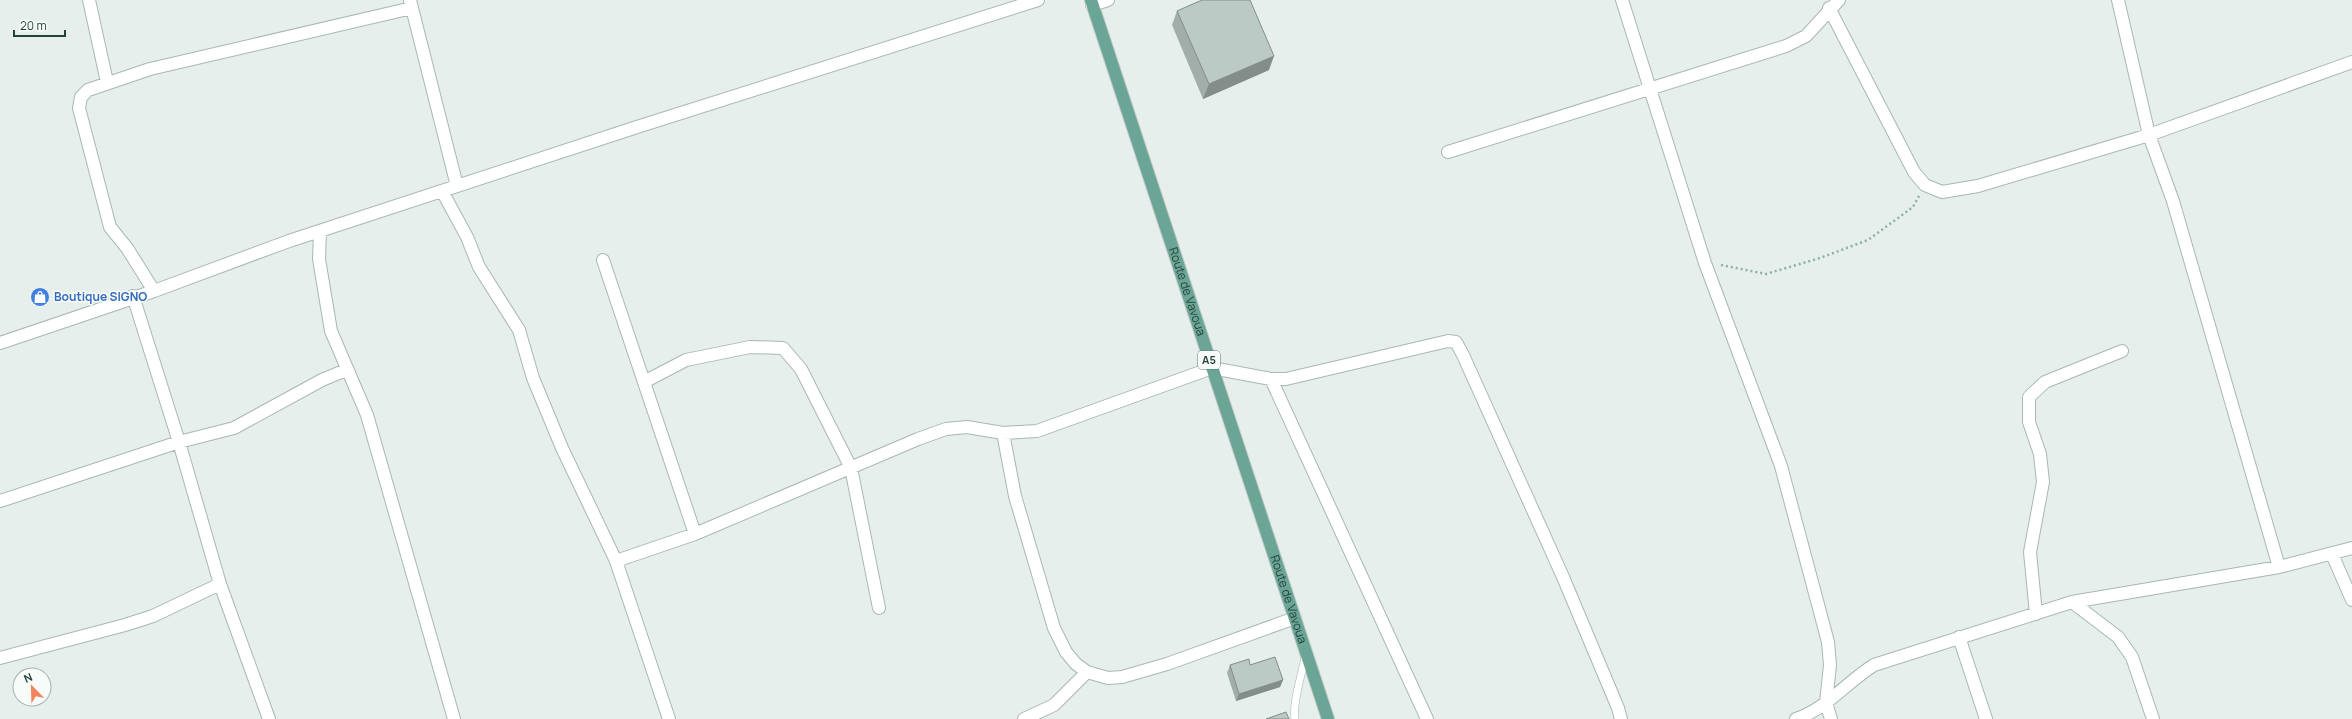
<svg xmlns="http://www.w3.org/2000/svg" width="2352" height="719" font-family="Manrope,sans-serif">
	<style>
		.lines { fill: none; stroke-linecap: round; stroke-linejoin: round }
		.lane-casing { stroke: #a8b8b2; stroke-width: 8 }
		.street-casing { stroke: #a8b8b2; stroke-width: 14 }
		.primary-casing { stroke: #c2cac8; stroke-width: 14 }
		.path { stroke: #86b3a5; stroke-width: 2.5; stroke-dasharray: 2 3; stroke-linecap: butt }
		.lane { stroke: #fff; stroke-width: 7 }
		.street { stroke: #fff; stroke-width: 12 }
		.primary { stroke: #6aa596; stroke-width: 12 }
		.wall { fill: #a1aea9 }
		.shaded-wall { fill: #838d89 }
		.building { fill: #bbcac4; stroke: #838d89 }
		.labels { text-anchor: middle; stroke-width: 3; stroke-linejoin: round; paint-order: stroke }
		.shield { fill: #f7fbf9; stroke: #637a73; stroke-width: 1 }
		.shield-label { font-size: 11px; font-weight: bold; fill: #24423a }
		.street-label { font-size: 12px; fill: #24423a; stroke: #f7fbf9 }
		.shop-label { font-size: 12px; font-weight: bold; fill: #366cbe; stroke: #f7fbf9; text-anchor: start }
	</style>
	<rect width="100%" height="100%" fill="#e6efeb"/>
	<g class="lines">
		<!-- lane casing -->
		<g class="lane-casing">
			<path id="lane" d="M1295 719C1292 704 1302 674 1305 657"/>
		</g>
		<!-- street casing -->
		<g class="street-casing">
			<path id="street" d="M89 0 107 82
				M410 0 457 186
				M1622 0 1705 263 1781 466 1828 642 1830 665 1826 703 1831 719
				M2118 0 2149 135 2173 201 2279 567
				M1092 5 1108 0
				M1829 8 1914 172 1925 185 1942 192 1978 186 2149 135 2352 62
				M1448 152 1786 46 1806 36 1839 0
				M442 191 467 237 479 267 519 330 533 378 562 448 616 561 669 719
				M320 231 319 259 331 331 367 415 454 719
				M603 260 695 534
				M154 291 127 248 110 227 79 108 81 97 88 90 150 69 412 8
				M133 296 179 442 220 584 269 719
				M0 343 154 291 289 241 637 127 1038 0
				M1271 379 1427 719
				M644 382 686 360 750 347 783 348 801 369 851 468 879 608
				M1003 433 1015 496 1054 628 1066 652 1076 664 1087 672 1108 678 1122 677 1167 664 1295 618
				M0 501 179 442 234 428 322 380 346 370
				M2332 554 2352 600
				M616 561 695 534 918 439 946 429 967 427 1003 433 1037 431 1212 368 1271 379H1286L1448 341 1456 342 1463 355 1563 577 1618 708 1621 719
				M2072 602 2118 637 2132 657 2153 719
				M2036 614 2030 552 2043 482 2040 454 2029 422V397L2045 382 2122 351
				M1959 637 1986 719
				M0 658 125 625 153 616 220 584
				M1024 719 1054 705 1087 672
				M1796 719C1826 709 1847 682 1874 665L2072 602 2279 567 2352 548"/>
		</g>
		<!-- primary casing -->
		<g class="primary-casing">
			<g id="primary">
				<path id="s1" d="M1091 0 1328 719"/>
			</g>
		</g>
		<!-- path -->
		<path class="path" d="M1721 265 1766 274 1820 258 1868 240 1913 207 1919 196"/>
		<!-- lane -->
		<use href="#lane" class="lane"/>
		<!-- street -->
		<use href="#street" class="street"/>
		<!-- primary -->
		<use href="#primary" class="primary"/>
	</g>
	<!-- wall -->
	<path class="wall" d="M1177 11 1269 70 1203 99 1172 25Z
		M1230 665H1250L1283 680 1280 687 1236 701 1227 673Z"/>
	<!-- shaded-wall -->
	<path class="shaded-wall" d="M1274 56 1269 70 1203 99 1209 84Z
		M1283 680 1280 687 1236 701 1239 694Z"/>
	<!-- building -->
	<path class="building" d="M1202 0H1250L1274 56 1209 84 1177 11Z
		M1275 657 1283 680 1239 694 1230 665 1249 659 1250 665Z
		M1286 712 1289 719H1266Z"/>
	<!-- icons -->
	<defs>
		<g id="shop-disc" transform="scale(1)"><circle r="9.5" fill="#3f7fe0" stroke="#f7fbf9"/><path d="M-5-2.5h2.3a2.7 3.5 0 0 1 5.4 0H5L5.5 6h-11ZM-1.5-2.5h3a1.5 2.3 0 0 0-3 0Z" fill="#fff"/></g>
	</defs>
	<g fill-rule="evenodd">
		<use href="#shop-disc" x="40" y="297"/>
	</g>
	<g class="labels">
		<!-- shield labels -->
		<rect class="shield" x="1198" y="351" width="22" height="18" rx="3"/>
		<g class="shield-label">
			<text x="1209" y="364">A5</text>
		</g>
		<!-- street labels -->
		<g class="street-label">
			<text dy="4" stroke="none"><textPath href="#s1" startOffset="307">Route de Vavoua</textPath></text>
			<text dy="4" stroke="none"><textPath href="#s1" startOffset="631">Route de Vavoua</textPath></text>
		</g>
		<!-- shop labels -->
		<g class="shop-label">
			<text x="54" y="301">Boutique SIGNO</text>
		</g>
	</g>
	<!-- north arrow -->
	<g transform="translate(32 687) rotate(337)"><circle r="19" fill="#f7fbf9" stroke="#a3b1ad"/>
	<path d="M0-3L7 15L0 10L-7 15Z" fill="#f4845f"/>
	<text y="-6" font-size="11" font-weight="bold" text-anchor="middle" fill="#24423a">N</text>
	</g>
	<!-- scale -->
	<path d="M14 30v6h51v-6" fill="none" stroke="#24423a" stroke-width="2"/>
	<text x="20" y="30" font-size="12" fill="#24423a" stroke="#f7fbf9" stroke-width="3" paint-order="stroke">20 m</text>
</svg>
